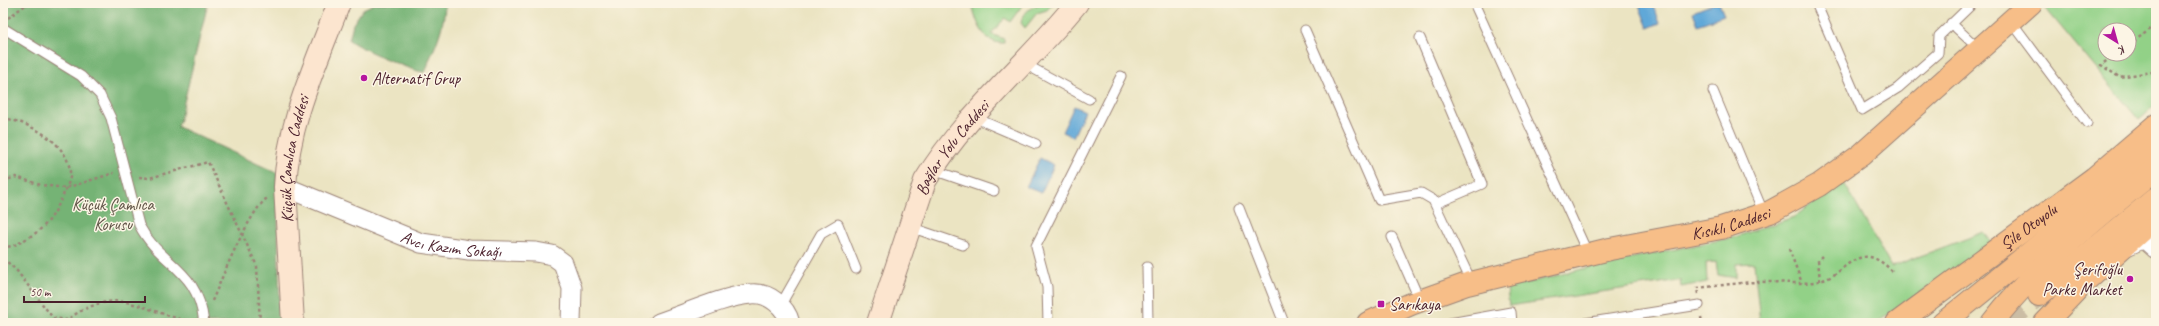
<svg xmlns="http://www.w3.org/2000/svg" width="2159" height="326" font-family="Caveat,sans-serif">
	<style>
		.green { fill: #92d187; stroke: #6e7859; fill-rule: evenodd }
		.forest { fill: #75b374; stroke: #606950 }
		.water { fill: #61a8d8; stroke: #566482 }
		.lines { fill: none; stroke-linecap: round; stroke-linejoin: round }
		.highway-tunnel { stroke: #cbbda4; stroke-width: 22; stroke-dasharray: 22 11; stroke-linecap: butt }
		.lane-casing { stroke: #9a8276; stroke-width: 11 }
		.street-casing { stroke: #9a8276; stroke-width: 21 }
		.secondary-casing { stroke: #9a8276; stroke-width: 24 }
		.primary-casing { stroke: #9a8276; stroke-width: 24 }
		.highway-casing { stroke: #9a8276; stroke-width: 24 }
		.path { stroke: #9a8276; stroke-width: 2.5; stroke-dasharray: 3 3; stroke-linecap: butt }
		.lane { stroke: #fff; stroke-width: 9 }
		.street { stroke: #fff; stroke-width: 19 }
		.secondary { stroke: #fce5cf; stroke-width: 22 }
		.primary { stroke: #f7be88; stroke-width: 22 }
		.highway { stroke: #f7be88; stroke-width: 22 }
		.poi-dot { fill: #b5179e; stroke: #fcf5e5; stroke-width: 1.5 }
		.labels { text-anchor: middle; stroke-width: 3; stroke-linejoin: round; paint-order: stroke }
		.poi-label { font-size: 17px; fill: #4a1f2b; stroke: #fcf5e5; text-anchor: start }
		.street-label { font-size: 17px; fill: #4a1f2b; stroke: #fcf5e5 }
		.park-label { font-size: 17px; fill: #605447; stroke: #fcf5e5 }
	</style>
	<rect width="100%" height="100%" fill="#fcf5e5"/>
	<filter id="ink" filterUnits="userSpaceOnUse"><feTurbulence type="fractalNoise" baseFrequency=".025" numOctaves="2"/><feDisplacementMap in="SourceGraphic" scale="8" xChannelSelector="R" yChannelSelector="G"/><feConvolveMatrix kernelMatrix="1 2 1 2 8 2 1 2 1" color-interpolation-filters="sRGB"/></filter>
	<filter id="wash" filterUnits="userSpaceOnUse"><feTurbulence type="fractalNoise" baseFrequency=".012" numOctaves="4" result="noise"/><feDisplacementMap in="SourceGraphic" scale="16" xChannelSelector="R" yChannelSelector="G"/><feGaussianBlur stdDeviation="0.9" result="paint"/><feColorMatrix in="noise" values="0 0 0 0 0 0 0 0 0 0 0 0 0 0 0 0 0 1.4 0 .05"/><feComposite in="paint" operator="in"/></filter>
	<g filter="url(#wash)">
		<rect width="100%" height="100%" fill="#ebe4c2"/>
		<!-- green -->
		<path class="green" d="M972 3H1024L1010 22 1005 18 991 34 1004 39V43C983 45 975 19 972 3Z
			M1042 3H1054L1047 10 1037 13 1025 28 1021 23C1023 12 1032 6 1042 3Z
			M2053 3H2156V105L2139 120 2046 9ZM2105 30H2129V54H2105Z
			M1843 181 1891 267 1984 232 1991 242 1915 297 1876 323H1760L1754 263 1736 264V278L1718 275 1716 262 1706 263 1707 282 1681 287 1680 280 1509 306 1507 288 1602 264 1735 237 1794 217Z"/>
		<!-- forest -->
		<path class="forest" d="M3 3H208L178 127 277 173 280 323H3Z
			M376 3H445C445 21 438 42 430 58 428 62 428 68 425 72 417 74 355 46 349 40L353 24 363 9Z
			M594 3H623C614 9 603 8 594 3Z"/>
		<!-- water -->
		<path class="water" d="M1638 3H1652L1660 23 1648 28Z
			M1715 3H1719L1724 15 1698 25 1693 12Z
			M1074 106 1085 111 1073 137 1062 132Z
			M1040 158 1054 165 1041 193 1026 187Z"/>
	</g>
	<g filter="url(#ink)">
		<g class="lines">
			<!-- highway-tunnel -->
			<path class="highway-tunnel" d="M2005 323 2039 295"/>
			<!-- lane casing -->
			<g class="lane-casing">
				<path id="lane" d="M1474 3 1588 254
					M1816 3 1862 110 1898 88 1938 53 1939 36 1971 5 1969 3
					M2011 21 2087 123
					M1951 23 1980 50
					M3 28 81 76 100 95 111 118 139 225C161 267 198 267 204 323
					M1305 30 1379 200 1421 193 1433 200 1472 283
					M1420 38 1482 184 1435 204
					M1023 63 1089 99
					M1713 91 1764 214
					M973 117 1036 144
					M933 170 994 191
					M1239 208 1284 323
					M910 227 963 245
					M1392 237 1420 301
					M1147 267 1148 323
					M780 306 821 234 838 224 856 269
					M1048 323 1047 287 1036 246 1121 76
					M1450 323 1511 312 1512 323
					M1585 323 1699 305"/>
			</g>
			<!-- street casing -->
			<g class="street-casing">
				<g id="street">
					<path id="s1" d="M285 187 421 243 469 250 536 252 552 255 563 263 572 288 571 323"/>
					<path d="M2122 248 2140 240H2146L2156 249"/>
					<path d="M659 323C686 314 725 296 751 294 769 292 786 307 790 323"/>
				</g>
			</g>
			<!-- secondary casing -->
			<g class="secondary-casing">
				<g id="secondary">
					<path id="s2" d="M293 323 285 187C288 121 316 64 339 3"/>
					<path id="s3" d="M878 323 925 181C966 113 1028 64 1077 3"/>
				</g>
			</g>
			<!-- primary casing -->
			<g class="primary-casing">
				<g id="primary">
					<path id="s4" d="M1368 323 1411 304 1467 284 1610 249 1721 228 1770 212 1819 185 1861 155 2031 3"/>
					<path d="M2045 323 2085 281 2156 217"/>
				</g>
			</g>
			<!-- highway casing -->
			<g class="highway-casing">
				<g id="highway">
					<path d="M2039 295 2156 198"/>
					<path id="s5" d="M1897 323 2094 178 2156 125"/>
					<path d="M1943 323 2110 188 2156 147"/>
					<path d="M1992 323C2038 263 2099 217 2156 169"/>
				</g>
			</g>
			<!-- path -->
			<path class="path" d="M8 18 28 3
				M2129 45 2156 25
				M2116 54 2101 65 2119 77 2152 72 2156 69
				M3 118C29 122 72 144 70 176 70 181 66 188 64 193 54 216 47 227 26 239 18 244 12 247 3 247
				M139 177 149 178 208 162 257 266 260 323
				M3 181 16 177 41 185 66 188 114 173
				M1789 249 1802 283
				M3 258 17 271 53 318 67 320C84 307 108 297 130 303 151 308 169 318 191 321
				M1820 281 1818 260 1822 256
				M1698 294 1697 288C1717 286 1736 283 1756 282 1778 281 1802 286 1823 280 1838 276 1847 260 1863 257 1874 255 1885 264 1892 271
				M212 301C223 276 247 215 267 198
				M1701 317 1702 323"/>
			<!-- lane -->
			<use href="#lane" class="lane"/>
			<!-- street -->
			<use href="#street" class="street"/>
			<!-- secondary -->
			<use href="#secondary" class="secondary"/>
			<!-- primary -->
			<use href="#primary" class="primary"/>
			<!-- highway -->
			<use href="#highway" class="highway"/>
		</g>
	</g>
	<!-- markers -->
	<g class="poi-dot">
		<circle cx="364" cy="78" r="4"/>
		<circle cx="2130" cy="279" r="4"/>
		<rect x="1377" y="300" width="8" height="8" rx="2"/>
	</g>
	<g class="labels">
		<!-- poi labels -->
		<g class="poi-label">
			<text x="372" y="84">Alternatif Grup</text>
			<text x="2122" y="275" text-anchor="end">Şerifoğlu<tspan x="2122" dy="20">Parke Market</tspan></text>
			<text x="1389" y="310">Sarıkaya</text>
		</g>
		<!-- street labels -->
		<g class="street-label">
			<text dy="6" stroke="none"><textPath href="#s3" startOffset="192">Bağlar Yolu Caddesi</textPath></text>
			<text dy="6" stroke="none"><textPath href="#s2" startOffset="165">Küçük Çamlıca Caddesi</textPath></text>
			<text dy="6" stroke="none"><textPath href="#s4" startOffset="377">Kısıklı Caddesi</textPath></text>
			<text dy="6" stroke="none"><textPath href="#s5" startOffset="163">Şile Otoyolu</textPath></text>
			<text dy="6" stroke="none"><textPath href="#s1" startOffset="177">Avcı Kazım Sokağı</textPath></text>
		</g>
		<!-- park labels -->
		<g class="park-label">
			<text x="113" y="210">Küçük Çamlıca<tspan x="113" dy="20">Korusu</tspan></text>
		</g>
	</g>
	<!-- margin -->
	<rect width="2159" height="326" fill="none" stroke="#fcf5e5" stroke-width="16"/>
	<!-- north arrow -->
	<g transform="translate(2117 42) rotate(143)"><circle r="19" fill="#fcf5e5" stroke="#b59f9b"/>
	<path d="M0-3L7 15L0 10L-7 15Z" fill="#b5179e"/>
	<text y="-6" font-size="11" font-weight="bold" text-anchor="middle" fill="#4a1f2b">K</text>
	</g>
	<!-- scale -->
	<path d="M24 296v6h121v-6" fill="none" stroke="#4a1f2b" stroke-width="2"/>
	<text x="30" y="296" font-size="12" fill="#4a1f2b" stroke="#fcf5e5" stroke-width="3" paint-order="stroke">50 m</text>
</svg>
